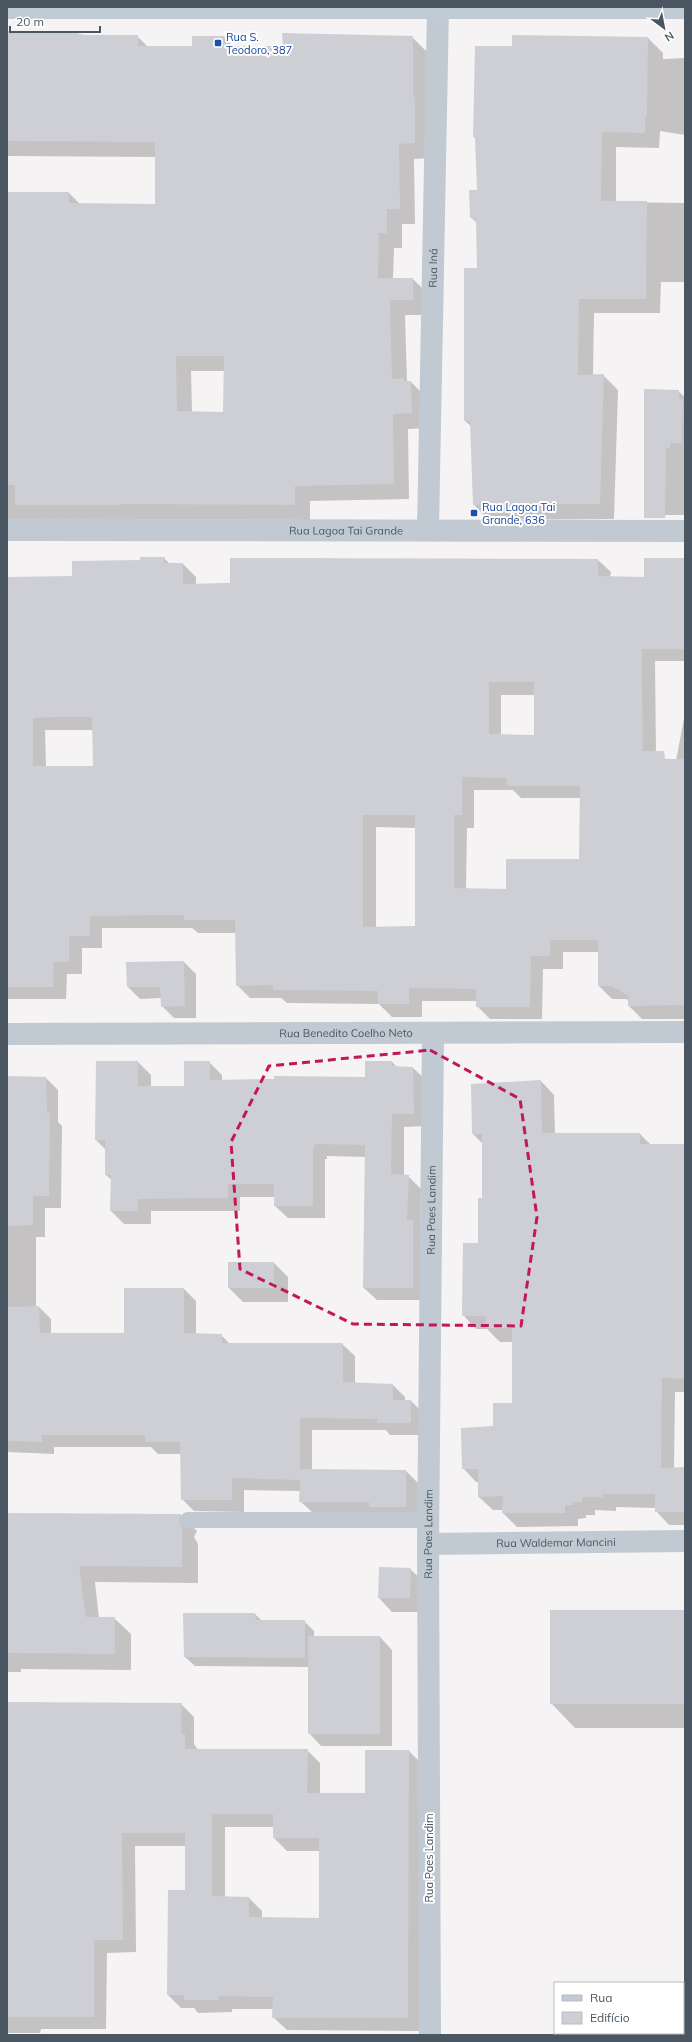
<svg xmlns="http://www.w3.org/2000/svg" width="692" height="2042" font-family="Mulish,sans-serif">
	<style>
		.shadow { fill: #0003; fill-rule: evenodd }
		.building { fill: #cdcfd5; fill-rule: evenodd }
		.lines { fill: none; stroke-linecap: round; stroke-linejoin: round }
		.lane { stroke: #c1cad2; stroke-width: 16 }
		.street { stroke: #c1cad2; stroke-width: 22 }
		.secondary { stroke: #c1cbd6; stroke-width: 22 }
		.marked { fill: none; stroke: #c2185b; stroke-width: 3; stroke-dasharray: 8 5; stroke-linejoin: round }
		.transit-dot { fill: #1a4fb4; stroke: #fff; stroke-width: 1.5 }
		.labels { text-anchor: middle; stroke-width: 4; stroke-linejoin: round; paint-order: stroke }
		.transit-label { font-size: 11px; fill: #164399; stroke: #fff; text-anchor: start }
		.street-label { font-size: 11px; fill: #4a5661; stroke: #fff }
	</style>
	<rect width="100%" height="100%" fill="#f5f3f3"/>
	<!-- shadow -->
	<path class="shadow" d="M7 32 83 36H137L148 47H193L224 37 234 47H284L412 37 428 53 430 158 414 159 415 224H402V248H394L393 279H413L428 294V315H405L407 382H411L426 397 427 428 408 429 409 499 310 501V520L137 519V520L7 521V193H69L80 204 156 205V157L7 156ZM191 371H225L224 413 192 412Z
		M648 38 663 53V59L685 58V135L660 131 659 148 616 147V202L685 203V282H661L660 313H594L593 375H603L618 390 614 519 489 520 474 505 472 427 465 421 478 269V224L471 217 478 191 476 139 474 137 513 47Z
		M678 391 685 397V515H656L645 503Z
		M164 558 170 564H183L196 577V585L598 560 611 572 610 577 645 578 685 559V661H655L657 851H659L685 713V1019H642L629 1006V1001L626 999H612L599 986V952H563V969H543L542 1019H490L477 1006V1001H422V1017H392L379 1004 287 1003 281 998H250L237 985 236 933H198L192 928H102V948H82V974H67L66 999H7V578L73 577 141 561ZM501 695H535V736L501 735ZM45 730H94V767H46ZM474 790H513L521 798H580V860L507 890 466 889 467 828H474ZM376 827 416 828V927H376Z
		M184 962 196 974V1018H174L162 1006 161 998 140 999 128 987Z
		M138 1062 151 1075V1087H185L209 1062 222 1075V1081L366 1078 392 1062 397 1067 413 1068 426 1080V1126L404 1127V1176H408L421 1189 420 1229 425 1234V1300H377L364 1288 366 1157 327 1156V1159H325V1218H288L275 1206V1197H240V1211H151V1224H124L111 1211 112 1180 106 1175V1150L96 1140Z
		M7 1077 46 1078 58 1090V1122L62 1126 61 1208H45V1237H36V1307H39L51 1319V1334H125L184 1289 196 1301V1334L221 1335 230 1344H342L355 1356V1384L393 1385 405 1397V1401H411L423 1413V1435H390L386 1430H312V1470L406 1471 418 1483V1519L313 1513 300 1501 301 1491 244 1490V1512L194 1511 182 1499 181 1454H158L151 1447H54V1454L7 1452Z
		M541 1081 554 1095 555 1134H640L651 1145H685V1392H675L674 1469 685 1468V1525H669L656 1511V1508L616 1507V1511L595 1510V1515H586V1518L578 1519V1526L517 1527 503 1513V1510H493L479 1497V1482H476L463 1468 513 1404V1342H500L487 1329H476L463 1315 479 1244 483 1199V1144L473 1134Z
		M274 1263 288 1277V1302H243L229 1288Z
		M7 1514 181 1515 197 1531 194 1537 198 1544V1583L95 1582 99 1618H114L131 1634V1670L21 1669V1672H7Z
		M410 1569 424 1582V1612H392L379 1598Z
		M685 1611V1728H575L551 1703Z
		M255 1614 262 1621H304L314 1631V1637H380L392 1650V1746H321L309 1733V1667L195 1666 185 1657Z
		M7 1703 181 1704 194 1717V1744L198 1750H307L320 1763V1794H366L409 1751 422 1764 421 2031 287 2030 273 2017V2009H232V2012L198 2013 194 2008H181L168 1995 186 1891V1846H135L136 1952 107 1953 106 2029H41L40 2033H7ZM225 1827H274V1838L287 1851H320V1919L262 1918V1911L249 1898H225Z"/>
	<!-- building -->
	<path class="building" d="M7 31H69L84 35H138V46H192V36H224V46H283L282 33 413 36V97H415V143L399 144 400 209H387V233H379L378 278H413V300H390L392 379 404 378V381H411L412 413 393 414 394 484 295 486V505L122 504 121 505H15V485H7V192H69V203L155 204V142L7 141ZM176 356H224L223 412 177 411Z
		M512 35 648 37 647 117H645V133L602 132 601 201H647L646 299H579L578 375 604 374 600 504 473 505 470 421H464V268H477L476 218H470L469 190H477L475 137H473L475 46H512Z
		M644 389 679 390V399H683L682 443H670V448H666L665 518H644Z
		M140 557H165L164 563H183V584L230 583V558L598 559V576L644 577V558H685V649H642V682L643 751H664L665 759H685V1005L628 1006V996L612 986H598V940H550V956H531L530 1007H476V989L409 988V1004H378V991L273 990V985L236 986 235 920H184V915L90 916V936H69V962H54L53 987H7V577L72 576V561L140 560ZM489 682H534V735L489 734ZM57 717H92L93 766H33V718ZM462 777 507 778V786H580L579 859H506V889L454 888V815H462ZM363 815H415V926L363 927Z
		M184 961 185 1006 161 1007 160 987H127L126 962Z
		M96 1061H138V1086H184V1061H210V1080L274 1079V1076L365 1077V1061H392V1066L413 1067 414 1114H392L391 1174 409 1175 407 1220H413V1288H363L365 1145 315 1144V1147L313 1146V1206H274V1184H228V1198L138 1199V1211H110L111 1175H105V1140H95Z
		M7 1076 46 1077 47 1113H50L49 1196H33V1225L7 1226Z
		M541 1080 542 1133H640V1144H685V1379L662 1378 661 1468 685 1467V1512H655V1494H603V1497H582V1502H573V1505H565V1513H502L503 1496 478 1497V1469H462L461 1428 493 1426V1403H512V1328H485L486 1316H462L463 1243H478V1198H482V1134H472L471 1084Z
		M228 1262H274V1288H228Z
		M124 1288H184V1333L222 1334V1343H343V1382L393 1384V1400H411V1423H377V1419L300 1418V1469L406 1470V1507H369V1502H299L300 1480 232 1478V1500H181L180 1442H145V1435H42V1442L7 1441V1307L39 1306 40 1333H124Z
		M7 1513 181 1514 179 1520 182 1527V1567L79 1566 86 1617H115V1654L7 1653Z
		M379 1567 411 1568 410 1598H378Z
		M550 1610H685V1704H550Z
		M183 1613H255L256 1620H305V1658L184 1657Z
		M308 1636H380V1734H308Z
		M7 1702 182 1703 181 1734H185V1749H308L307 1793H365V1750H409L408 2018H272L273 1997 219 1996V2000H184V1995H167L168 1890H185V1833H122L123 1940H94V2017H7ZM212 1814H273V1838H319V1918L249 1917V1897L212 1896Z"/>
	<g class="lines">
		<!-- lane -->
		<path class="lane" d="M188 1520H428"/>
		<!-- street -->
		<g class="street">
			<path id="s1" d="M428 529 438 7"/>
			<path id="s2" d="M7 530 685 531"/>
			<path id="s3" d="M7 1034 685 1032"/>
			<path id="s4" d="M428 1544 685 1541"/>
			<path id="s5" d="M430 2035 428 1544 433 1033"/>
		</g>
		<!-- secondary -->
		<path class="secondary" d="M7 8H685"/>
	</g>
	<!-- marked area -->
	<path class="marked" d="M430 1050 520 1099 537 1217 521 1326 353 1324 240 1269 231 1142 269 1066Z"/>
	<!-- markers -->
	<g class="transit-dot">
		<rect x="214" y="39" width="8" height="8" rx="2"/>
		<rect x="470" y="509" width="8" height="8" rx="2"/>
	</g>
	<g class="labels">
		<!-- transit labels -->
		<g class="transit-label">
			<text x="226" y="41">Rua S.<tspan x="226" dy="13">Teodoro, 387</tspan></text>
			<text x="482" y="511">Rua Lagoa Tai<tspan x="482" dy="13">Grande, 636</tspan></text>
		</g>
		<!-- street labels -->
		<g class="street-label">
			<text dy="4" stroke="none"><textPath href="#s1" startOffset="261">Rua Iná</textPath></text>
			<text dy="4" stroke="none"><textPath href="#s2" startOffset="339">Rua Lagoa Tai Grande</textPath></text>
			<text dy="4" stroke="none"><textPath href="#s3" startOffset="339">Rua Benedito Coelho Neto</textPath></text>
			<text dy="4" stroke="none"><textPath href="#s5" startOffset="825">Rua Paes Landim</textPath></text>
			<text dy="4" stroke="none"><textPath href="#s5" startOffset="501">Rua Paes Landim</textPath></text>
			<text dy="4" stroke="none"><textPath href="#s4" startOffset="128">Rua Waldemar Mancini</textPath></text>
			<text transform="translate(429 1858) rotate(-90)" y="4">Rua Paes Landim</text>
		</g>
	</g>
	<!-- border -->
	<rect width="692" height="2042" fill="none" stroke="#4a5661" stroke-width="16"/>
	<!-- legend -->
	<rect x="554" y="1982" width="130" height="52" fill="#ffffff" stroke="#b7bbc0"/>
	<rect x="562" y="1995" width="20" height="6" fill="#c1cbd6" stroke="#b7bbc0"/>
	<text x="590" y="2002" font-size="12" fill="#4a5661">Rua</text>
	<rect x="562" y="2012" width="20" height="12" fill="#cdcfd5" stroke="#b7bbc0"/>
	<text x="590" y="2022" font-size="12" fill="#4a5661">Edifício</text>
	<!-- north arrow -->
	<g transform="translate(664 28) rotate(148)" stroke="#ffffff" stroke-width="3" paint-order="stroke">
	<path d="M0-3L7 15L0 10L-7 15Z" fill="#4a5661"/>
	<text y="-6" font-size="11" font-weight="bold" text-anchor="middle" fill="#4a5661">N</text>
	</g>
	<!-- scale -->
	<path d="M10 26v6h90v-6" fill="none" stroke="#4a5661" stroke-width="2"/>
	<text x="16" y="26" font-size="12" fill="#4a5661" stroke="#ffffff" stroke-width="3" paint-order="stroke">20 m</text>
</svg>
